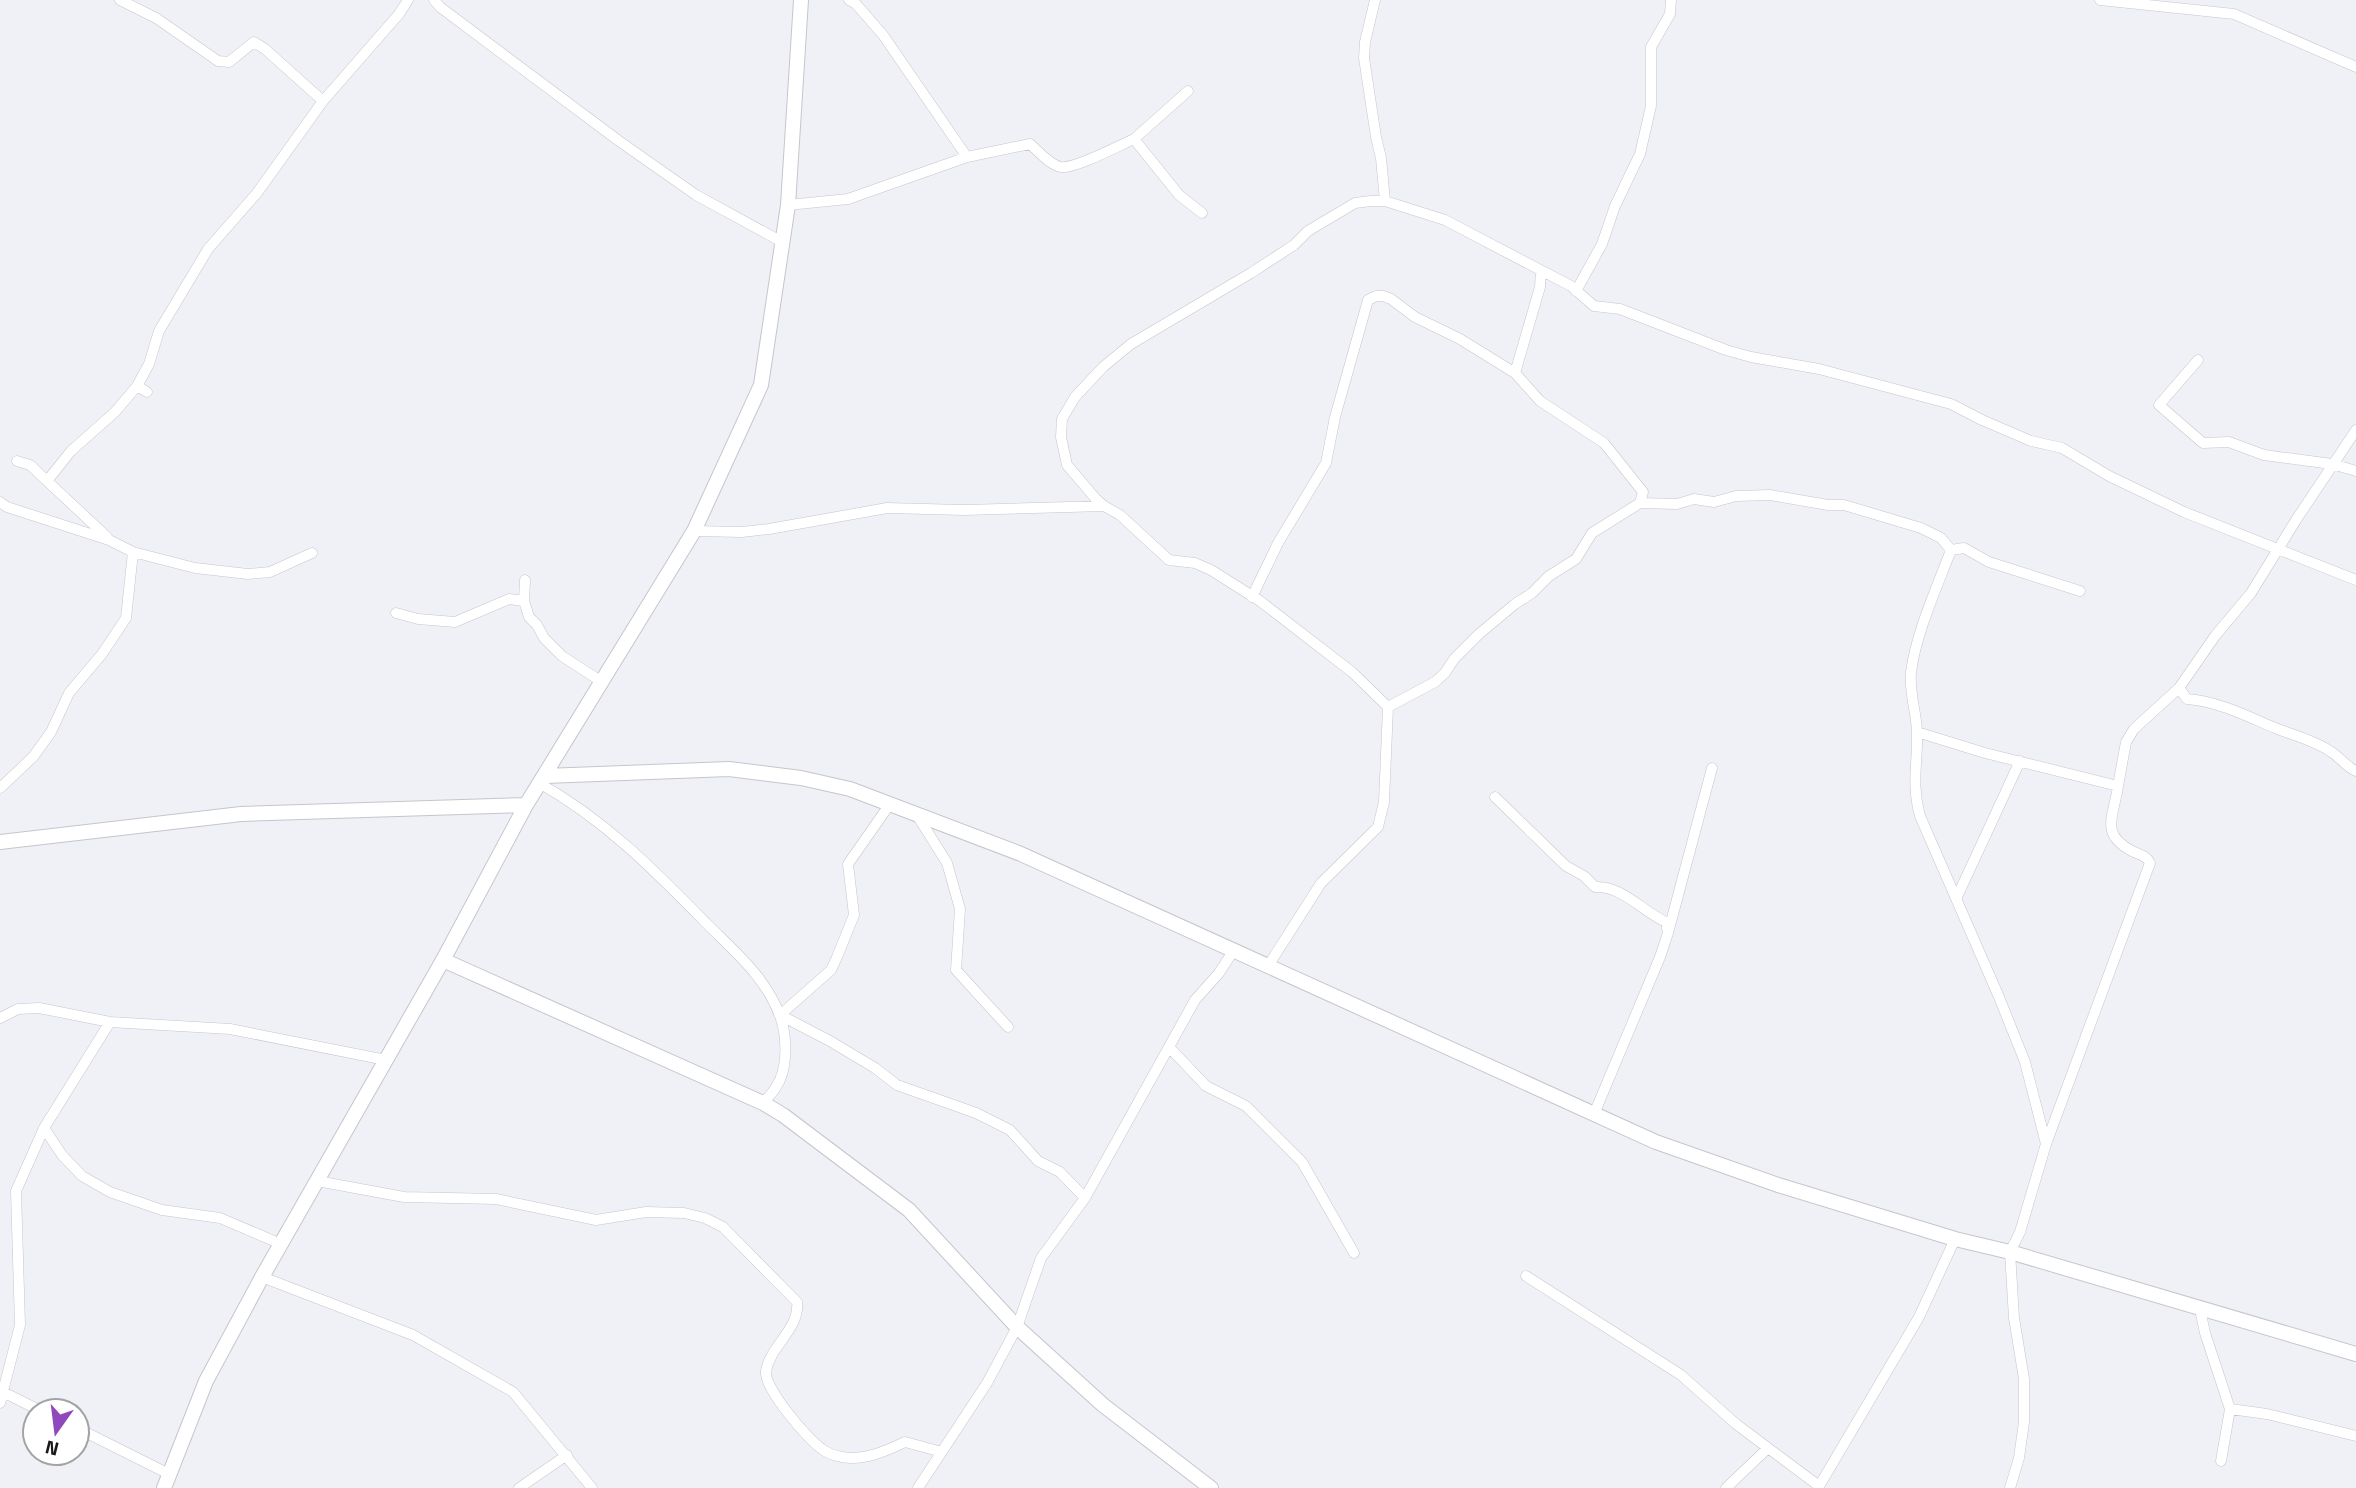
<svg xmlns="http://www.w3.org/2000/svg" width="2356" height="1488" font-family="'Titillium Web',sans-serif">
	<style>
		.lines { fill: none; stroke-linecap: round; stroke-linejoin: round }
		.street-casing { stroke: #c5c6cc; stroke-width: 11 }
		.secondary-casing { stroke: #c5c6cc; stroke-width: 16 }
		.street { stroke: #fff; stroke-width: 10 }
		.secondary { stroke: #fff; stroke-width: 14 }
	</style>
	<rect width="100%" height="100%" fill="#f0f1f7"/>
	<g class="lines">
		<!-- street casing -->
		<g class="street-casing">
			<path id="street" d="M120 0 156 18 218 61 229 62 254 42 265 49 323 101 399 14 408 0
				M434 0 440 7 619 141 696 195 784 243
				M849 0 856 4 883 35 967 157
				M1375 0 1365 42 1364 58 1376 137 1381 158 1385 201 1445 220 1571 286 1594 306 1620 309 1726 350 1751 357 1819 369 1951 404 1982 420 2031 441 2062 448 2109 476 2184 512 2356 580
				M2100 0 2234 14 2356 67
				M1188 91 1134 139 1179 195 1202 213
				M1385 201H1371L1355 203 1308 231 1294 245 1251 273 1131 344 1103 367 1075 397 1062 419 1061 437 1067 465 1096 499 1104 506 1120 515 1169 560 1195 563 1211 570 1260 601 1352 672 1388 707 1435 682 1445 673 1454 659 1479 634 1515 604 1532 593 1549 576 1576 559 1592 533 1640 503
				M788 205 848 199 967 157 1030 144C1038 151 1050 165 1061 167 1075 169 1120 145 1134 139
				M1541 271 1540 287 1515 373 1540 401 1604 443 1643 492 1640 503 1677 504 1694 499 1714 502 1736 496 1770 495 1828 505H1844L1921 528 1941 538 1951 550C1937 587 1916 633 1911 672 1909 692 1916 711 1917 731 1918 762 1911 784 1920 816L1999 997 2025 1062 2046 1144
				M1576 291 1602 244 1615 206 1640 154 1651 106V47L1670 14 1671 0
				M2198 360 2159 405 2203 443 2229 442 2264 455 2332 464 2356 471
				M137 386 149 364 159 331 208 249 257 193 323 101
				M17 461 30 465 107 537
				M47 481 71 451 115 412 137 386 147 392
				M0 502 7 507 109 540 133 552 195 568 248 574 270 572 312 553
				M694 531 742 532 769 529 887 508 964 510 1104 506
				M1951 550 1964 548 1989 562 2080 591
				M525 580 524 601 529 617 537 625 544 638 562 656 602 682
				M1252 597 1278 543 1326 463 1335 417 1368 300 1376 296H1383L1391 299 1415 317 1460 339 1515 373
				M396 613 418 619 455 622 509 599 524 601
				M2179 688 2187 699C2217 701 2247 716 2275 728 2293 735 2313 740 2330 751 2340 757 2345 766 2356 771
				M1917 732 1985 753 2118 786C2114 816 2099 834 2132 851 2140 855 2146 855 2150 863L2046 1144 2020 1232 2010 1252 2014 1318 2024 1379V1422L2019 1458 2010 1488
				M539 783C605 820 654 870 706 923 735 952 768 979 781 1019 787 1038 788 1070 776 1087 773 1093 767 1098 763 1103
				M2118 786 2126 742 2134 729 2179 688 2215 636 2251 593 2296 520 2356 430
				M0 788 33 757 51 732 69 693 102 654 126 618 133 552
				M1495 797 1566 866 1584 876 1595 887C1621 885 1642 911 1666 922L1668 933 1660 957 1594 1114
				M890 804 848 864 854 915 837 957 831 970 780 1015 830 1041 875 1068 897 1085 976 1113 1010 1130 1038 1161 1060 1172 1085 1198
				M917 815 947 863 960 909 956 970 1008 1027
				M1957 897 2020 761
				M1668 933 1712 768
				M1268 966 1321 883 1378 827 1384 802 1388 707
				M0 1018 18 1009 39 1008 110 1022 230 1029 386 1060
				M1169 1047 1206 1086 1246 1106 1302 1162 1354 1253
				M44 1128 62 1155 82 1176 110 1192 162 1210 220 1218 281 1244
				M317 1181 404 1197 496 1199 596 1220 646 1212 684 1213 705 1218 723 1227 797 1302C800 1329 770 1346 766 1371 763 1387 808 1440 822 1449 827 1453 836 1456 842 1457 864 1461 886 1451 905 1442L942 1452
				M1526 1276 1681 1375 1736 1424 1819 1486
				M262 1277 413 1335 513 1392 592 1488
				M2200 1309 2205 1333 2230 1409 2221 1461
				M3 1392 41 1411
				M0 1403 20 1325 16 1191 44 1128 110 1022
				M2230 1409 2267 1414 2356 1436
				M77 1428 169 1474
				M519 1488 567 1455
				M918 1488 987 1383 1017 1327 1041 1258 1085 1198 1195 1000 1219 973 1234 950
				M1726 1488 1768 1448
				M1818 1488 1919 1317 1955 1239"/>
		</g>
		<!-- secondary casing -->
		<g class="secondary-casing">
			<path id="secondary" d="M545 776 729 769 801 778 850 789 1021 854 1656 1142 1778 1185 1955 1239 2010 1252 2356 1354
				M0 842 241 814 526 805
				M443 960 763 1103 783 1115 909 1210 1017 1327 1103 1405 1211 1488
				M164 1488 206 1381 262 1277 443 960 526 805 694 531 761 385 788 205 801 0"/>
		</g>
		<!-- street -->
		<use href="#street" class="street"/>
		<!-- secondary -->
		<use href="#secondary" class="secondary"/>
	</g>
	<!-- north arrow -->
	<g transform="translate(56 1432) rotate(194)"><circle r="33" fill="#ffffff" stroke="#a3a3a4" stroke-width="2"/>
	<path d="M0-5L12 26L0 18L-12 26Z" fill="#9049bc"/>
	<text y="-10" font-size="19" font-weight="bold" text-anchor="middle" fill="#1a1a1c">N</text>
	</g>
</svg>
